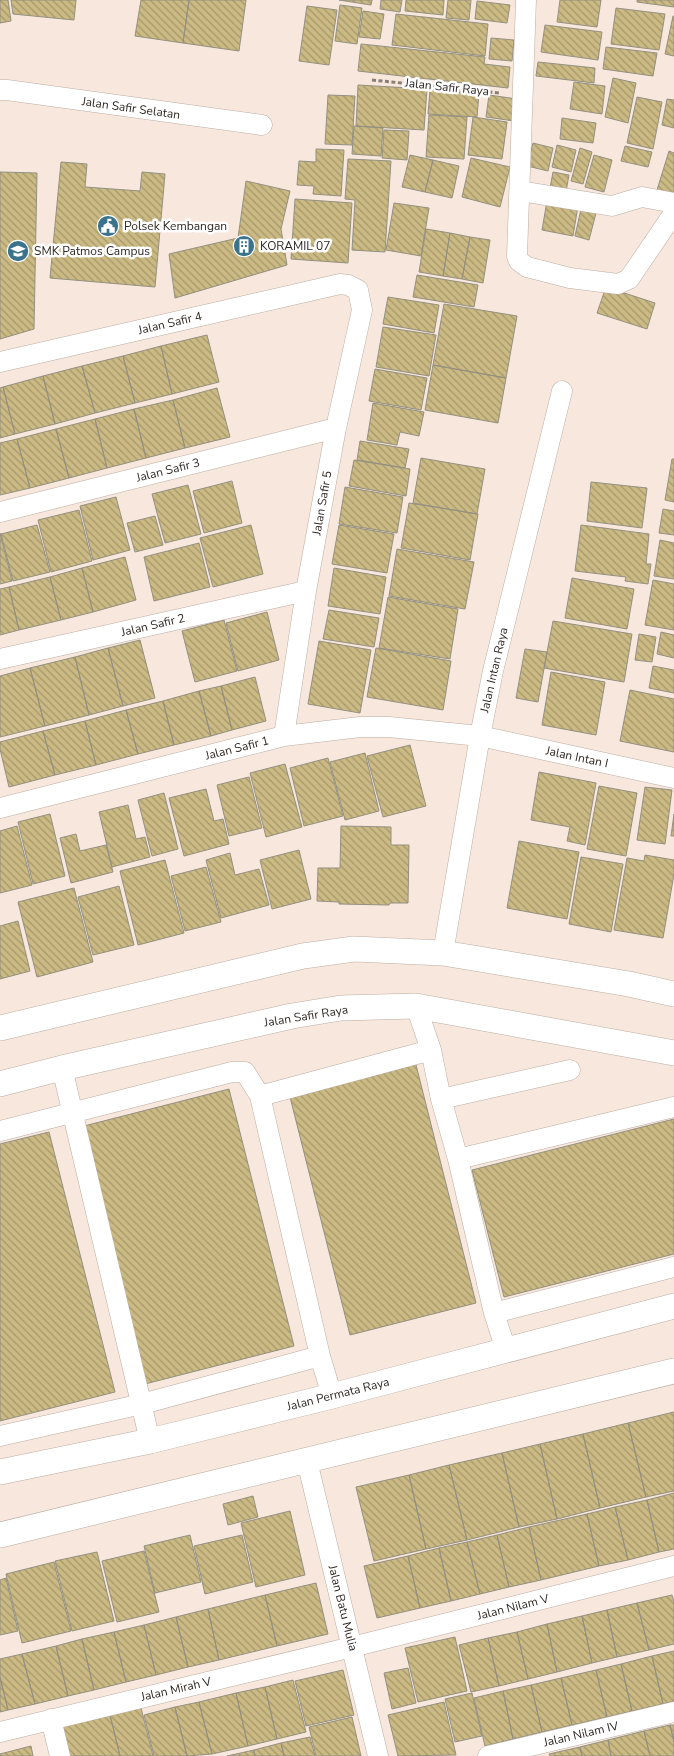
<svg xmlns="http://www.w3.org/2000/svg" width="674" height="1756" font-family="'Nunito Sans',sans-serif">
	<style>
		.building { fill: url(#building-back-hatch); stroke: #949080 }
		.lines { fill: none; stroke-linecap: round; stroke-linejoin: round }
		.minor-casing { stroke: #bcada2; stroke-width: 21 }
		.tertiary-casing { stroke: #bcada2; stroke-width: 26 }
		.path { stroke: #897f77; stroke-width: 3; stroke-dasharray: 4 2.5; stroke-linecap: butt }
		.minor { stroke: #fff; stroke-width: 20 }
		.tertiary { stroke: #fff; stroke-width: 25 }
		.labels { text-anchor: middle; stroke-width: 5; stroke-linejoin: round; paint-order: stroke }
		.street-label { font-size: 12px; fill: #2e2824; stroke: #fff }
		.poi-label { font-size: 12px; fill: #2e2824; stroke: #fff; text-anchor: start }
	</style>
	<defs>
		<pattern id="building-back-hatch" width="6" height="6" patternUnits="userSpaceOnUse" patternTransform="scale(1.25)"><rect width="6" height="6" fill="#cbba83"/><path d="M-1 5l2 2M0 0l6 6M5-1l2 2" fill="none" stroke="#a5976b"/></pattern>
	</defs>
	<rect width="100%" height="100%" fill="#f7e7dc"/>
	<!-- building -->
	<path class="building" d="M0 0H8L11 21 0 23Z
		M11 0H76L74 20 13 14Z
		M141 0H189L183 43 135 36Z
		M189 0H246L239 51 183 43Z
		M339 0H372L371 5Z
		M381 0H402L400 12 380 9Z
		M406 0H444L443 15 405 11Z
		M448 0H471L469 20 446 18Z
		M560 0H601L597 27 557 22Z
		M637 0H674V7L637 2Z
		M477 1 510 5 507 23 475 19Z
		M340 5 362 8 357 44 335 41Z
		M307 6 337 10 329 65 299 61Z
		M616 8 665 14 659 50 611 44Z
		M363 11 384 14 380 39 359 37Z
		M396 14 488 24 485 56 392 45Z
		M673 16H674V56L665 54Z
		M545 25 602 32 598 60 541 52Z
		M491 38 514 40 512 61 489 59Z
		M361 44 485 57 484 64 510 67 508 88 358 71Z
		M606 47 657 53 653 76 603 69Z
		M538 62 595 68 594 83 536 76Z
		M613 78 636 83 628 123 605 117Z
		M574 82 605 86 602 114 570 109Z
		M358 85 427 89 424 130 356 126Z
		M430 90 479 93 477 117 428 114Z
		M328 95 355 96 352 145 325 144Z
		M489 95 517 99 514 121 486 117Z
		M637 97 662 102 653 149 627 143Z
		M667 99 674 100V128L662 125Z
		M429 115 467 117 464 159 426 157Z
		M473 117 507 122 502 159 468 155Z
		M562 118 596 123 593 143 560 139Z
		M354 126 383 128 381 156 352 154Z
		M384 130 409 131 407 160 382 158Z
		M533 143 553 148 548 171 527 166Z
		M557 145 576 150 571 172 552 167Z
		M625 146 652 152 648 167 621 161Z
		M580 148 592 152 583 184 571 181Z
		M316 149 344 150 341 196 313 194 314 186 297 185 299 161 316 162Z
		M669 151 674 153V195L657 190Z
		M410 155 433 160 425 192 402 187Z
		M594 155 612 160 604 192 585 187Z
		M471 158 510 167 500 207 462 197Z
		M348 159 391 161 385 252 352 250 355 200 345 199Z
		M433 160 459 166 452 198 425 192Z
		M61 162 87 164 85 187 140 191 142 172 165 174 155 287 50 278Z
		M0 172 37 173 34 329 0 339Z
		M553 172 569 175 565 197 549 194Z
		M246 181 290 191 281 229 287 265 175 298 169 254 238 238Z
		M295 199 352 203 348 263 291 259Z
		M547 201 578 206 573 236 542 230Z
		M394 203 429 208 421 256 386 250Z
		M581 209 596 213 589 240 575 236Z
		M426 229 450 233 443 276 419 272Z
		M450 233 470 237 462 279 443 276Z
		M470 237 490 240 483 283 462 279Z
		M417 275 478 285 474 307 413 297Z
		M606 287 655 303 647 329 597 313Z
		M388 297 439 305 434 333 383 324Z
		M444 304 517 316 506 378 433 365Z
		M383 327 436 335 429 376 376 367Z
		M207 335 219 382 172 394 161 346Z
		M161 346 172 394 135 403 123 356Z
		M123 356 135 403 95 413 82 366Z
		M433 365 506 378 498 423 425 410Z
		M82 366 95 413 55 424 43 376Z
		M375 369 427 378 421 410 369 401Z
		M43 376 55 424 15 434 3 387Z
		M3 387 15 434 0 438V388Z
		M217 388 230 437 185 448 173 400Z
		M173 400 185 448 146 458 134 409Z
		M373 403 424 412 419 436 400 432 397 445 367 440Z
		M134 409 146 458 107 468 95 419Z
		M95 419 107 468 69 478 56 429Z
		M56 429 69 478 30 488 17 439Z
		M17 439 30 488 0 495V443Z
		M360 441 409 449 405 468 357 460Z
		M421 458 485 469 477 514 413 503Z
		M672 459H674V502L665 500Z
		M354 460 410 469 406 496 349 486Z
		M232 481 242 523 204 533 193 491Z
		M591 482 647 488 642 528 587 521Z
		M188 485 201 534 165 543 152 494Z
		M345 487 403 497 397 533 339 524Z
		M116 497 130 550 93 560 80 506Z
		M409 503 478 514 470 560 401 548Z
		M663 509 674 511V535L659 533Z
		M79 510 92 561 51 572 38 520Z
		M155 516 163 545 135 552 127 523Z
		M37 525 50 572 13 581 1 534Z
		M251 525 263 574 213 587 200 538Z
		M339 525 394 534 387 573 332 564Z
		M581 525 649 534 646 564H651L648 584 625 581 626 577 575 571Z
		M0 533 12 581 0 584Z
		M660 540 674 543V579L654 576Z
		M199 543 210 587 154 601 144 557Z
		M397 549 474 562 465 609 389 596Z
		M125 557 136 600 93 612 82 568Z
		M82 568 93 612 61 620 50 577Z
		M334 568 386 577 380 614 328 606Z
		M50 577 61 620 19 630 9 587Z
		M572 578 634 589 627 629 565 618Z
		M653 580 674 584V630L645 625Z
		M9 587 19 630 0 635V589Z
		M388 597 458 609 450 659 379 648Z
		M329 610 379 618 374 647 323 639Z
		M267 612 279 660 238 671 226 623Z
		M224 620 237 671 195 682 182 631Z
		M553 621 632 634 624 682 544 668Z
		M661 632 674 635V658L657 654Z
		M639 634 656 637 652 662 635 660Z
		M140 640 155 698 123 706 108 648Z
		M319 641 371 650 360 713 308 704Z
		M108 648 123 706 89 715 75 657Z
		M376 648 451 661 443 710 367 697Z
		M525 649 547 652 538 702 516 698Z
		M75 657 89 715 45 726 30 668Z
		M653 666 674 670V693L649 688Z
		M30 668 45 726 0 737V676Z
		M551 672 605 682 596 735 542 725Z
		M255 677 266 721 232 730 221 686Z
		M221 686 232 730 211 736 199 691Z
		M630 690 674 699V752L620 741Z
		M199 691 211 736 174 745 163 701Z
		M163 701 174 745 138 754 126 710Z
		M126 710 138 754 96 765 85 721Z
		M85 721 96 765 55 775 43 731Z
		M43 731 55 775 9 787 0 749V742Z
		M410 745 426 806 383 817 367 756Z
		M365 753 379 811 345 820 330 762Z
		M328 758 343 816 304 826 290 768Z
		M285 764 302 827 266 837 250 773Z
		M539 772 596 783 585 845 567 841 570 827 531 820Z
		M249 777 262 828 229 836 217 785Z
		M599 786 637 793 626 856 587 849Z
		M645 787 672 790 665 844 637 840Z
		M206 789 214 821 223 819 229 844 184 856 169 798Z
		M164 793 178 849 152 856 138 800Z
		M128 805 136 839 145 837 150 857 112 867 99 812Z
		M50 814 65 876 33 884 18 822Z
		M674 814V836H671Z
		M17 826 32 885 0 893V831Z
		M341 826 391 827V845H409L408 903H390L389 905 339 904V902L317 901 318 868H340Z
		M76 834 80 851 106 845 113 872 71 883 60 838Z
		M519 841 579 852 567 919 507 908Z
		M299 850 311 899 272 909 260 860Z
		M230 853 235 875 259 869 269 905 221 918 206 860Z
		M645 855 674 860V874L663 938 614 930 627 858 644 861Z
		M581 857 623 864 611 932 569 924Z
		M165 860 184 933 138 945 120 871Z
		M206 867 221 922 185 931 171 876Z
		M119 886 134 945 93 955 78 897Z
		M74 888 93 962 37 977 18 902Z
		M18 921 30 971 0 979V926Z
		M415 1061 476 1303 350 1335 289 1093Z
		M229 1089 294 1346 145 1384 80 1127Z
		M674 1119V1254L504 1297 472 1170Z
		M49 1132 115 1392 0 1421V1144Z
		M674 1412V1491L646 1497 628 1423Z
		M628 1423 646 1497 600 1508 583 1434Z
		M583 1434 600 1508 557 1519 540 1444Z
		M540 1444 557 1519 519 1527 502 1453Z
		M502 1453 519 1527 467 1540 449 1465Z
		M449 1465 467 1540 426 1549 409 1475Z
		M409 1475 426 1549 374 1561 356 1487Z
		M674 1493V1549L659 1552 647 1500Z
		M253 1496 258 1517 228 1525 223 1504Z
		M647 1500 659 1552 628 1560 615 1507Z
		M615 1507 628 1560 599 1566 587 1514Z
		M290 1511 305 1575 256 1587 241 1523Z
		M587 1514 599 1566 541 1580 529 1527Z
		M529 1527 541 1580 509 1587 497 1535Z
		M190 1535 201 1582 155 1593 144 1546Z
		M242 1535 253 1582 205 1594 194 1546Z
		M497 1535 509 1587 480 1594 467 1542Z
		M467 1542 480 1594 451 1601 439 1548Z
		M439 1548 451 1601 420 1608 408 1556Z
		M144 1551 159 1612 117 1622 102 1561Z
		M97 1552 114 1621 72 1631 55 1561Z
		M408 1556 420 1608 377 1618 364 1566Z
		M54 1562 71 1631 22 1643 6 1574Z
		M6 1578 18 1631 0 1635V1580Z
		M316 1583 328 1634 277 1646 265 1595Z
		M265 1595 277 1646 219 1660 208 1609Z
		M672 1595 674 1602V1644L649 1650 637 1603Z
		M637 1603 649 1650 617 1657 607 1610Z
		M208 1609 219 1660 188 1667 176 1617Z
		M607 1610 617 1657 592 1663 582 1616Z
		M582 1616 592 1663 557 1672 547 1624Z
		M176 1617 188 1667 156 1675 144 1625Z
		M547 1624 557 1672 528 1679 517 1632Z
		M144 1625 156 1675 126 1682 114 1632Z
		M114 1632 126 1682 94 1690 82 1639Z
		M517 1632 528 1679 499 1686 488 1638Z
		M455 1637 467 1691 418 1702 405 1648Z
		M488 1638 499 1686 471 1692 459 1645Z
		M82 1639 94 1690 68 1696 56 1646Z
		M56 1646 68 1696 35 1704 22 1654Z
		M674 1651V1701L663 1704 652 1656Z
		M22 1654 35 1704 8 1710 0 1677V1659Z
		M652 1656 663 1704 632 1711 621 1664Z
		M621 1664 632 1711 607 1717 596 1670Z
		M408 1668 416 1703 392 1709 384 1673Z
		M343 1670 354 1715 306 1726 295 1681Z
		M596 1670 607 1717 572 1725 561 1678Z
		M0 1677 8 1710 0 1712Z
		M561 1678 572 1725 542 1732 531 1685Z
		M293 1680 306 1732 277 1739 265 1687Z
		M531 1685 542 1732 513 1739 503 1691Z
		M265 1687 277 1739 248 1746 236 1693Z
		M503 1691 513 1739 485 1746 474 1698Z
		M236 1693 248 1746 212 1754 199 1702Z
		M472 1693 482 1736 455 1742 445 1699Z
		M199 1702 212 1754 187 1756 175 1707Z
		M444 1702 456 1755 398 1756 388 1715Z
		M175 1707 187 1756H154L144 1715Z
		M141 1708 153 1756H120L110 1715Z
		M110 1715 120 1756H69L62 1727Z
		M352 1717 361 1756H316L309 1727Z
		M670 1725H674V1742Z
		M670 1725 674 1742V1756H650L644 1731Z
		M644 1731 650 1756H611L608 1740Z
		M310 1737 315 1756H284L281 1743Z
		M608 1740 611 1756H582L580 1747Z
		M281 1743 284 1756H255L254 1750Z
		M31 1746 33 1756H0V1754Z
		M580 1747 582 1756H550L549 1754Z
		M254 1750 255 1756H227Z"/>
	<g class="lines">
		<!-- minor casing -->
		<g class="minor-casing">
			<path id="minor" d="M526 0 517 256 519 261 527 267 570 278 618 284 629 279 674 213
				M0 90H7L262 125
				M520 191 612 206 642 197 674 203
				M0 362 340 284 348 285 358 290 362 310 336 428 306 591 284 736
				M0 512 336 428
				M0 659 306 591
				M0 808 284 736 360 727H389L480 736 674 778
				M443 953 480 736 493 671 562 391
				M416 1006 431 1050 441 1099 458 1159 494 1313 506 1350
				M62 1068 150 1441
				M260 1096 431 1050
				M441 1099 570 1070
				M0 1131 232 1072H245L260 1096 320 1356 332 1396
				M458 1159 674 1107
				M494 1313 674 1267
				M0 1436 142 1404 320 1356
				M307 1461 378 1756
				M51 1719 60 1756
				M0 1732 352 1647 674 1566
				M488 1756 674 1712"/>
		</g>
		<!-- tertiary casing -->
		<g class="tertiary-casing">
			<path id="tertiary" d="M0 1028 303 956 354 949 443 953 629 984 674 994
				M0 1084 62 1068 292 1016 341 1008 416 1006 674 1053
				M0 1472 150 1441 332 1396 674 1306
				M0 1535 674 1371"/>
		</g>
		<!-- path -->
		<path class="path" d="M372 80 500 93"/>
		<!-- minor -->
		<use href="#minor" class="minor"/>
		<!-- tertiary -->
		<use href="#tertiary" class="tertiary"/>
	</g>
	<!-- icons -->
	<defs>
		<g id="civic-disc" transform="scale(1.125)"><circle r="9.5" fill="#3a738c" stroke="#fff"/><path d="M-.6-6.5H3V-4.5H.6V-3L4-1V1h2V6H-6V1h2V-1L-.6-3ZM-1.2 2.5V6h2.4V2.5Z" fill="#fff"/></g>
		<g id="building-disc" transform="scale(1.125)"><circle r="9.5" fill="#3a738c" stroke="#fff"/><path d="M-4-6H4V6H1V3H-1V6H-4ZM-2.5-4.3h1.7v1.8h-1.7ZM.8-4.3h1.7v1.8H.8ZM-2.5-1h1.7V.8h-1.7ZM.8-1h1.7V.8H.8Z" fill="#fff"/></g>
		<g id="school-disc" transform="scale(1.125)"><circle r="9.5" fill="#3a738c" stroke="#fff"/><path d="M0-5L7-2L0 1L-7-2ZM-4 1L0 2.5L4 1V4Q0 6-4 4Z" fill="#fff"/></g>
	</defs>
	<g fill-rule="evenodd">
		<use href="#civic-disc" x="108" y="226"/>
		<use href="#building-disc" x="244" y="246"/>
		<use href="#school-disc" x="18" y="251"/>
	</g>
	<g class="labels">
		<!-- street labels -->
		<g class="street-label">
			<text transform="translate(447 87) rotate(6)" y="4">Jalan Safir Raya</text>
			<text transform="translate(131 108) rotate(8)" y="4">Jalan Safir Selatan</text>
			<text transform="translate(170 323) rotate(-13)" y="4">Jalan Safir 4</text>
			<text transform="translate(168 470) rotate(-14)" y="4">Jalan Safir 3</text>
			<text transform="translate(322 503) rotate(-80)" y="4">Jalan Safir 5</text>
			<text transform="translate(153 625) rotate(-13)" y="4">Jalan Safir 2</text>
			<text transform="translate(494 670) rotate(-77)" y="4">Jalan Intan Raya</text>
			<text transform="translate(237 748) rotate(-14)" y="4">Jalan Safir 1</text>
			<text transform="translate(577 757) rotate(12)" y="4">Jalan Intan I</text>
			<text transform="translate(306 1016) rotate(-9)" y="4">Jalan Safir Raya</text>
			<text transform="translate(338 1394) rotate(-14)" y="4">Jalan Permata Raya</text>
			<text transform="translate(513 1607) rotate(-14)" y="4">Jalan Nilam V</text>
			<text transform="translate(343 1608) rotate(76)" y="4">Jalan Batu Mulia</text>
			<text transform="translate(176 1689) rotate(-13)" y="4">Jalan Mirah V</text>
			<text transform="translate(581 1734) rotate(-13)" y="4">Jalan Nilam IV</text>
		</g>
		<!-- poi labels -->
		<g class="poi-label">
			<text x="124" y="230">Polsek Kembangan</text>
			<text x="260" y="250">KORAMIL 07</text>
			<text x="34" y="255">SMK Patmos Campus</text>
		</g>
	</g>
</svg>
